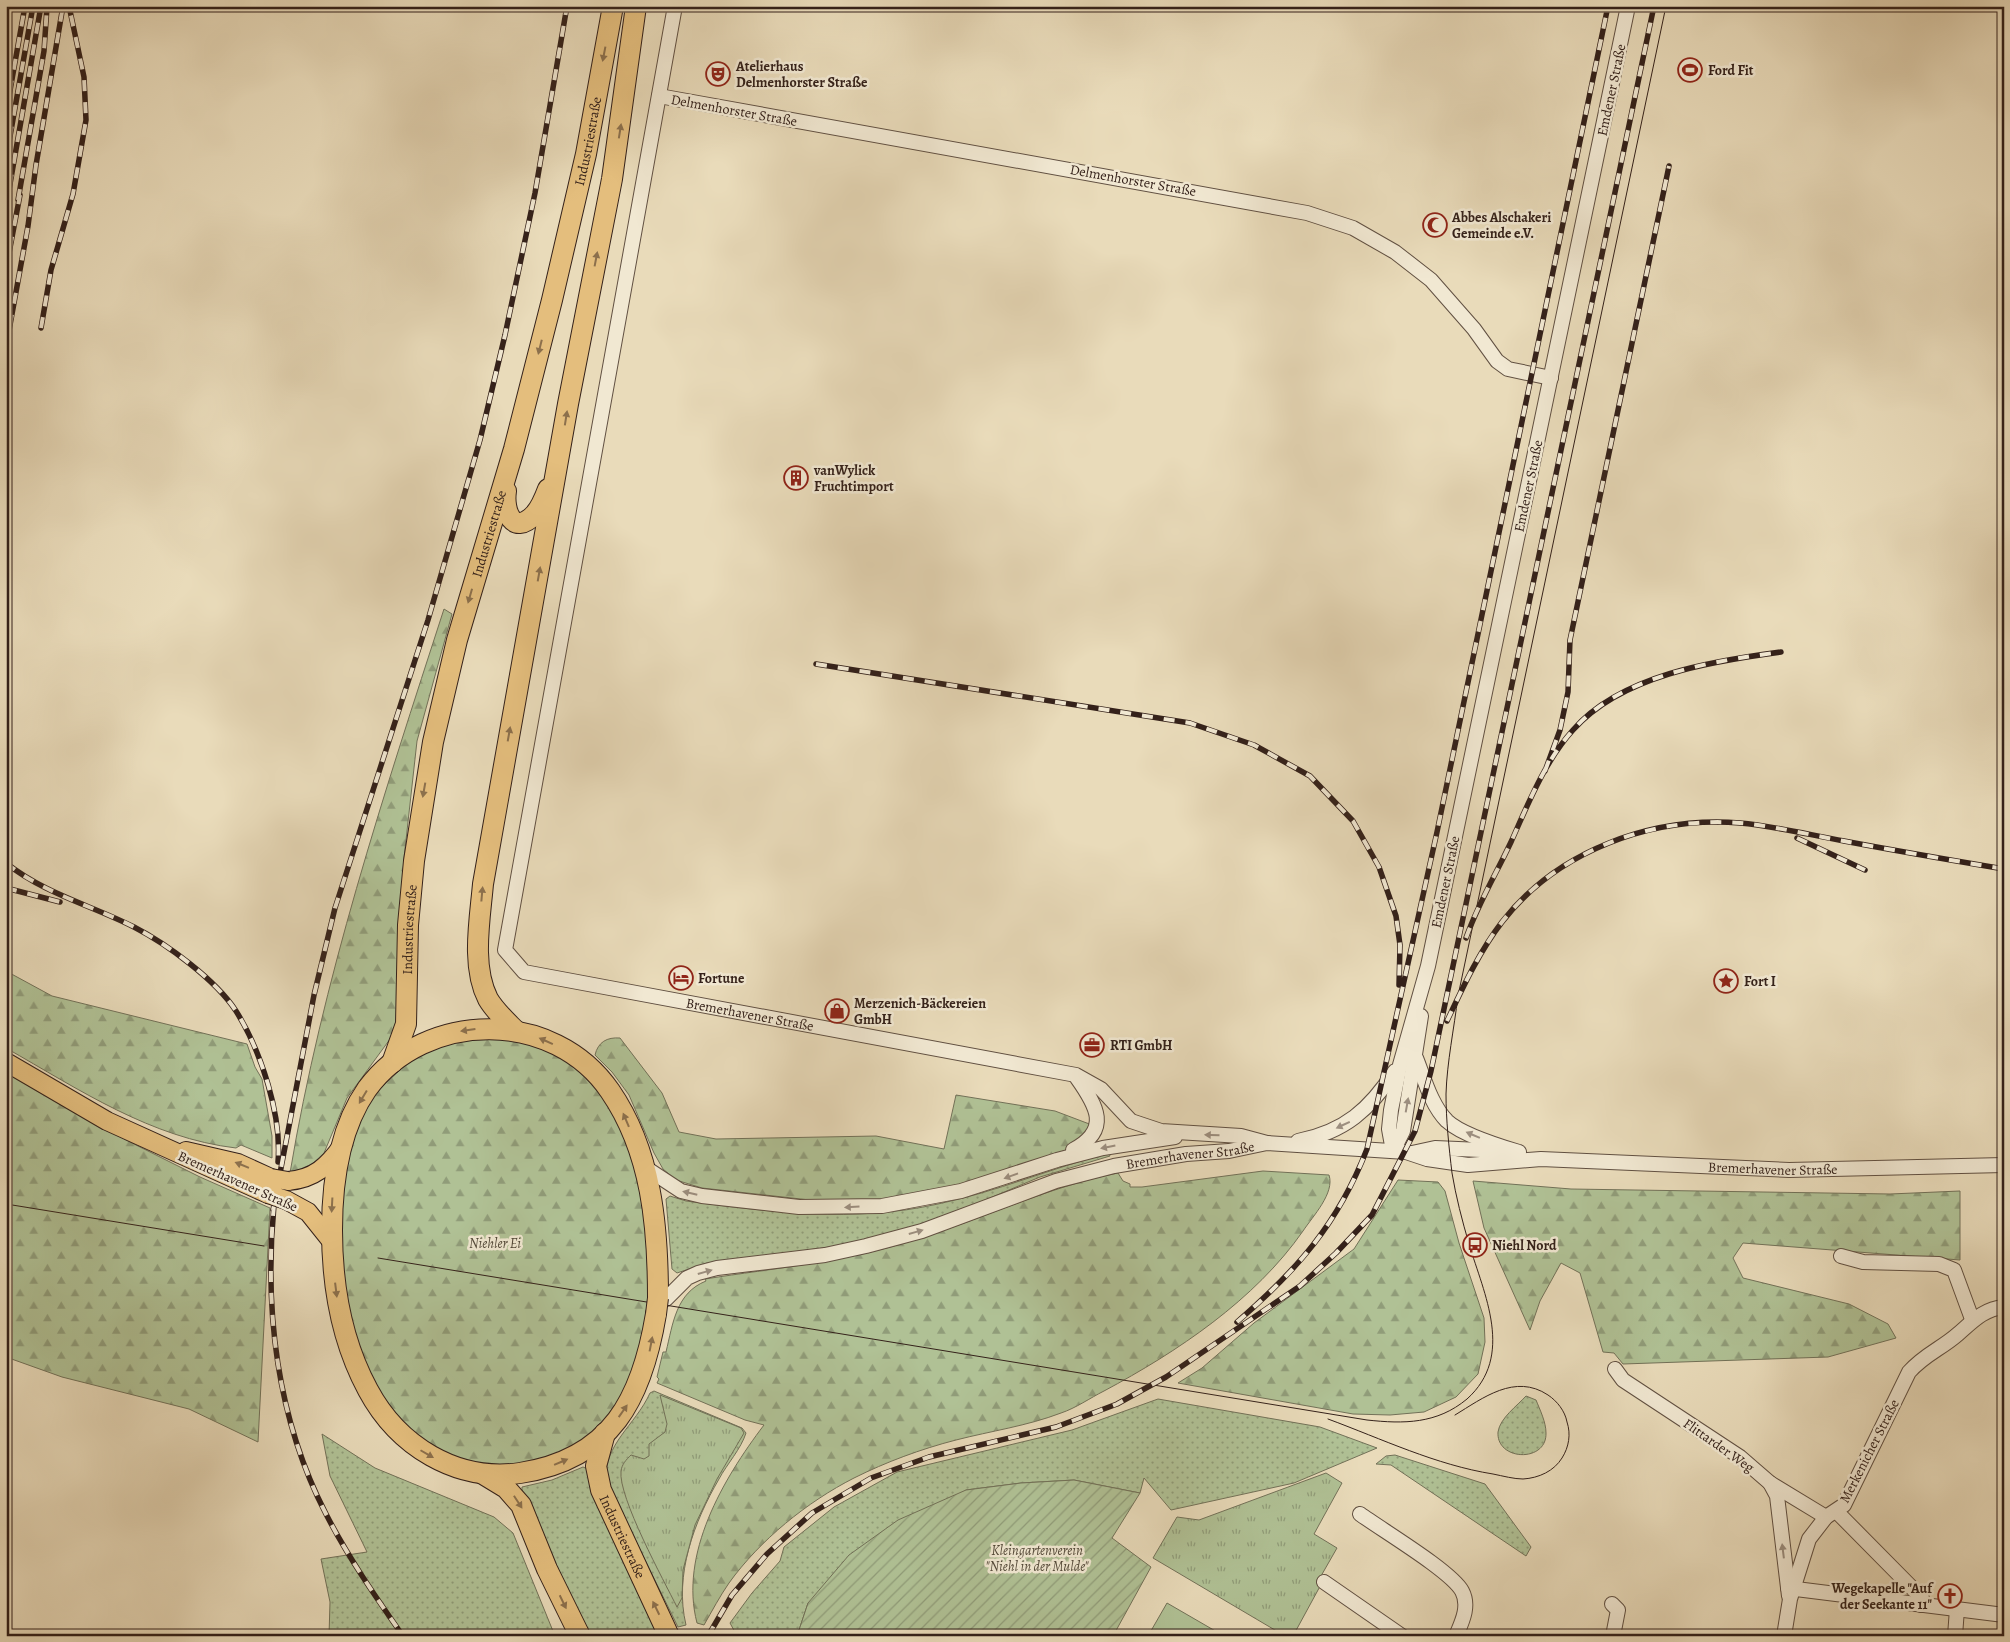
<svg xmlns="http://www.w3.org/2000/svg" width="2010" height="1642" font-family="Alegreya,serif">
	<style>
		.grass { fill: url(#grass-dots); stroke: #727158 }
		.forest { fill: url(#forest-firs); stroke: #727158 }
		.park { fill: url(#park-tufts); stroke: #727158 }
		.garden { fill: url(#garden-furrows); stroke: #727158 }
		.pitch { fill: #b0c195; stroke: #727158 }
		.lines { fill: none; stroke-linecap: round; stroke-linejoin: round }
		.minor-casing { stroke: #615042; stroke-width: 16 }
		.major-casing { stroke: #34211a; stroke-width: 20 }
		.highway-casing { stroke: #34211a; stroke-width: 22 }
		.minor { stroke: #f1e8d2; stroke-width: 14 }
		.major { stroke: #e4be7d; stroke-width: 18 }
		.highway { stroke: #e4be7d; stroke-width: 20 }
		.tram { stroke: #34211a; stroke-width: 1 }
		.rail-casing { stroke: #34211a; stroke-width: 5.5 }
		.rail { stroke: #f1e8d2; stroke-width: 4; stroke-dasharray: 11; stroke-linecap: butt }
		.major-bridge-casing { stroke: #34211a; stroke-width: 20; stroke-linecap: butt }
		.highway-bridge-casing { stroke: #34211a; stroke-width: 22; stroke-linecap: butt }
		.major-bridge { stroke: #e4be7d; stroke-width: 18 }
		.highway-bridge { stroke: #e4be7d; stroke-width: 20 }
		.oneway { fill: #8c704c }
		.oneway2 { fill: #9c8e7f }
		.labels { text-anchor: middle; stroke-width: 5; stroke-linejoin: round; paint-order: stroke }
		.poi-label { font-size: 14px; font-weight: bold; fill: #34211a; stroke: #f1e8d2; text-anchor: start }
		.street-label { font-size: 14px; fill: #34211a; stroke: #f1e8d2 }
		.park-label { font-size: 14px; font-style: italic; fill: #534939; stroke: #f1e8d2 }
	</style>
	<defs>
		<pattern id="grass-dots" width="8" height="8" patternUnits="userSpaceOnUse" patternTransform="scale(1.25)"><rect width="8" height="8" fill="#b0c195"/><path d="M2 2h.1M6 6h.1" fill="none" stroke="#909c79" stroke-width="1.8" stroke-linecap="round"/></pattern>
		<pattern id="forest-firs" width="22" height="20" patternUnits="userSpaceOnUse" patternTransform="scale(1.25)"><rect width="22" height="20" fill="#b0c195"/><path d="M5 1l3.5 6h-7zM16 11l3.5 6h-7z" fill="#909c79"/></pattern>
		<pattern id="park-tufts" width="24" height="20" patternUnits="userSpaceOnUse" patternTransform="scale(1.25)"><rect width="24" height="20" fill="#b0c195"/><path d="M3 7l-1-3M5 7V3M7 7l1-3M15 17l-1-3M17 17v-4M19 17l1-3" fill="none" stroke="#909c79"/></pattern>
		<pattern id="garden-furrows" width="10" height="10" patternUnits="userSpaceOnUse" patternTransform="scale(1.25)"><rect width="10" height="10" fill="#b0c195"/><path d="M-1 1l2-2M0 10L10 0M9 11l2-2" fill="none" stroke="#909c79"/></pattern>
	</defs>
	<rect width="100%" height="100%" fill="#e9dbba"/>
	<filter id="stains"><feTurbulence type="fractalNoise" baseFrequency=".004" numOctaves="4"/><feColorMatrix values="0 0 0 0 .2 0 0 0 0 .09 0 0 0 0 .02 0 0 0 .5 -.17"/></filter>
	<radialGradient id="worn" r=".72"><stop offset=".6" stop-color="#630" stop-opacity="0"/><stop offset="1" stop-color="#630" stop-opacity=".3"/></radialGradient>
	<!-- grass -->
	<path class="grass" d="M1109 1153 1110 1156 1040 1177 978 1203 913 1227 839 1246 707 1263 677 1273 672 1269 666 1199 670 1196 686 1201C770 1212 854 1223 938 1204 996 1192 1052 1168 1109 1153Z
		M654 1391 742 1428 746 1433C741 1449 727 1464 719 1479 694 1522 674 1575 686 1625L678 1627 606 1481C604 1443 635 1426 650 1393Z
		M1526 1396 1536 1400C1540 1410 1546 1422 1546 1433 1547 1463 1496 1461 1498 1432 1500 1418 1517 1406 1526 1396Z
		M1158 1399 1320 1427 1377 1448 1294 1483 1171 1510 1144 1478 1140 1493 1074 1480 1021 1483 966 1490 808 1603 797 1636H737L730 1623 752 1593 780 1561 784 1547 834 1507 897 1472 1072 1430Z
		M322 1434 375 1468 494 1517 513 1533 555 1636H329L330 1602 321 1559 367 1552 330 1476Z
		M1395 1455 1485 1484 1531 1547 1526 1556 1391 1465 1376 1464 1386 1456Z
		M583 1467 588 1469 663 1636H589L522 1492V1487L552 1480Z"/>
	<!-- forest -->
	<path class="forest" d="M444 609 452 614 417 741 404 858 399 940V1011L393 1035 347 1098 324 1153 307 1169 290 1173C322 981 384 794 444 609Z
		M6 971 52 996 247 1044 255 1067 262 1079 272 1136V1158L241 1145 236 1148C151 1138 80 1090 6 1048Z
		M508 1037 560 1055 591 1079 621 1124 647 1209 648 1294 646 1315 640 1345 624 1400 584 1441 537 1463 484 1466 433 1450 384 1405 351 1327 339 1244 346 1161 352 1138 372 1096 400 1070 398 1068 443 1042Z
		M620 1038 662 1093 679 1132 716 1139 876 1136 944 1149 956 1095 1055 1111 1092 1125 1072 1148 974 1181 900 1198 866 1201 810 1200 702 1188 676 1180 663 1169 654 1153 629 1095 612 1072 595 1055C598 1042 607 1037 620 1038Z
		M6 1071 126 1140 200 1177 270 1208 258 1442 189 1409 62 1377 6 1357Z
		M1263 1171 1329 1175C1335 1193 1313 1216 1303 1231 1255 1300 1177 1352 1104 1391 1090 1398 1076 1408 1061 1413 1027 1426 991 1431 956 1440 921 1449 886 1462 854 1478 807 1502 760 1540 729 1583 720 1596 712 1611 704 1625L697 1623C679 1554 723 1479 764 1425L745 1420 657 1383 659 1379 657 1377 663 1352H666C673 1323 676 1293 706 1281L705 1279C775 1268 846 1262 914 1240 983 1219 1047 1187 1118 1173L1123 1181 1130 1184V1187H1142Z
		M1398 1180 1438 1182 1445 1191 1459 1243 1484 1318 1485 1342 1478 1374 1456 1397 1424 1412 1390 1415 1353 1414 1178 1383 1202 1368 1254 1323 1354 1249Z
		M1473 1181 1571 1189 1890 1194 1960 1191V1260L1743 1243 1733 1258 1743 1278 1849 1304 1888 1324 1896 1338 1828 1357 1623 1364 1614 1353 1603 1352 1580 1273 1561 1263 1540 1301 1530 1330 1484 1228Z"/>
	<!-- park -->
	<path class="park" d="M660 1395 741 1428 744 1433 717 1479 695 1525 683 1570 682 1598 677 1607C664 1581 618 1497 621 1471 622 1464 626 1460 631 1455L644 1459 649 1456V1444L665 1432 667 1424Z
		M1326 1473 1342 1483 1314 1534 1337 1548 1321 1576 1324 1579 1293 1636H1285L1153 1558 1177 1517 1199 1520Z"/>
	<!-- garden -->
	<path class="garden" d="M1074 1480 1140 1493 1112 1538 1151 1567 1113 1636H797L808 1603 849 1555 898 1520 966 1490 1021 1483Z"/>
	<!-- pitch -->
	<path class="pitch" d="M1167 1603 1224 1636H1148Z"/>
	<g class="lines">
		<!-- minor casing -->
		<g class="minor-casing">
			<g id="minor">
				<path id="s1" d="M675 6 505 950 524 972 1076 1075 1101 1089 1131 1121 1161 1131 1241 1136 1267 1143"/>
				<path d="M659 96 1307 213 1353 228 1395 252 1431 280 1474 329 1497 361 1508 369 1551 378"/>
				<path d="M1416 1058C1424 1078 1431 1105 1447 1121 1462 1135 1499 1146 1519 1152"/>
				<path d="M1298 1141C1345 1132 1370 1109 1395 1071"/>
				<path d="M1073 1150C1111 1130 1097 1106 1077 1078"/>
				<path d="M1393 1151 1389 1129 1391 1110 1400 1065 1428 966 1628 6"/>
				<path d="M1393 1151 1403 1131 1421 1016"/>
				<path d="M1412 1153 1435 1148 1504 1151"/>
				<path d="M643 1166 681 1191 702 1196 799 1207 882 1206 961 1191 1057 1160 1103 1148 1175 1137"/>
				<path d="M1841 1256 1863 1262 1939 1264 1954 1270 1972 1319"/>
				<path id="s2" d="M666 1299 687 1278 698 1273 717 1268 825 1255 866 1246 922 1231 1056 1181 1114 1166 1186 1154 1229 1151 1267 1143 1406 1152 1427 1159 1468 1165 1541 1159 1789 1170 2004 1165"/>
				<path d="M1615 1369 1623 1380 1740 1457 1770 1483 1826 1517"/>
				<path d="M1770 1483 1777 1496 1789 1596"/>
				<path d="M1836 1511 1922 1598 1921 1605"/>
				<path d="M1360 1514C1382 1530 1451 1571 1462 1591 1470 1606 1462 1622 1456 1636"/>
				<path d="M1324 1582 1402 1636"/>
				<path d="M1788 1588 2004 1615"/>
				<path d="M1612 1604 1618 1610 1613 1636"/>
				<path d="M1784 1636 1790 1599 1809 1539 1826 1517 1844 1505 1909 1372C1925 1354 1941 1349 1958 1334 1972 1322 1983 1309 2004 1307"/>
				<path d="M1955 1636 1957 1609"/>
			</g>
		</g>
		<!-- major casing -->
		<g class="major-casing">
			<path id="major" d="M6 1062 107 1121 268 1194
				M186 1151 238 1163 271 1178
				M288 1181C314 1179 328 1166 342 1146
				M286 1200 308 1212 332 1242"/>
		</g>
		<!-- highway casing -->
		<g class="highway-casing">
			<g id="highway">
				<path d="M506 491C503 511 513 537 535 514 541 507 545 497 548 489"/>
				<path d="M516 1031C506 1021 495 1011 488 999 471 966 480 919 483 884L568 404 612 179 636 6"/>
				<path id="s3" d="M392 1063 406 1024 408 925 414 861 433 742 457 640 514 449 552 300 586 154 613 6"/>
				<path d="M656 1314C642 1398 612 1459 520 1473 456 1482 398 1446 368 1390 342 1342 332 1285 332 1230 332 1183 339 1129 367 1089 426 1009 554 1009 610 1091 652 1152 658 1227 658 1298"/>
				<path id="s4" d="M605 1433 596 1466 601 1490 669 1636"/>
				<path d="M483 1474 506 1488 521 1505 547 1569 580 1636"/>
			</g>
		</g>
		<!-- minor -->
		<use href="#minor" class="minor"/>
		<!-- major -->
		<use href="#major" class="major"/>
		<!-- highway -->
		<use href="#highway" class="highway"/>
		<!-- tram -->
		<path class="tram" d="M6 1204 264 1246
			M378 1258 1367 1420C1404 1424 1437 1424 1467 1399 1515 1356 1484 1294 1469 1244 1462 1220 1456 1197 1452 1173 1449 1148 1446 1120 1446 1094 1447 1062 1454 1029 1458 996L1666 6
			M1328 1419C1382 1439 1436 1465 1493 1474 1503 1476 1514 1479 1523 1479 1539 1478 1554 1471 1562 1458 1569 1447 1571 1434 1567 1422 1565 1411 1557 1401 1548 1395 1515 1373 1483 1398 1455 1415"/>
		<!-- rail casing -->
		<g class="rail-casing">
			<path id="rail" d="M6 113 25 6
				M6 159 33 6
				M18 200 44 51 47 7
				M6 207 41 6
				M6 269 20 195
				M41 328 51 270 73 194 86 120 84 77 69 6
				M6 347 28 226 36 165 63 6
				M816 664 1190 723 1254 745 1310 776 1353 821 1379 867 1396 916 1400 945 1399 985
				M1545 771 1560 730 1568 692 1570 640 1669 166
				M1797 838 1865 870
				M6 863C45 894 91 905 134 927 167 944 216 980 236 1011 261 1051 282 1115 278 1162
				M6 888 60 902
				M1466 938C1478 904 1496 874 1511 842 1528 804 1545 761 1573 730 1621 675 1713 661 1781 652
				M1447 1021C1463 987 1479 952 1502 922 1557 851 1651 816 1740 823 1774 826 1810 835 1844 841 1897 851 1950 860 2004 869
				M274 1205C264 1310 277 1419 326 1514 348 1557 375 1596 403 1636
				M273 1210 314 995 335 908 428 620 480 440 505 335 535 193 567 6
				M1237 1322C1297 1270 1338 1224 1367 1149L1437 832 1608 6
				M708 1636 732 1595 767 1554 812 1513 871 1478 929 1457 1056 1427 1117 1404 1166 1377 1300 1286 1336 1253 1372 1215 1415 1131 1431 1071 1654 6"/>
		</g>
		<!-- rail -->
		<use href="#rail" class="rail"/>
		<!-- major-bridge casing -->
		<g class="major-bridge-casing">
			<path id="major-bridge" d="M271 1178 288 1181
				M268 1194 286 1200"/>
		</g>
		<!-- highway-bridge casing -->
		<g class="highway-bridge-casing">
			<path id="highway-bridge" d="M656 1314 658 1298"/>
		</g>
		<!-- major-bridge -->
		<use href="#major-bridge" class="major-bridge"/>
		<!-- highway-bridge -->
		<use href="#highway-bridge" class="highway-bridge"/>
	</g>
	<!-- one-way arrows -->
	<defs><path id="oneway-solid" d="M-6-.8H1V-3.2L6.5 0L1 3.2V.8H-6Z" transform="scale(1.25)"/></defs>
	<g class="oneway">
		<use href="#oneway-solid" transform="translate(604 54) rotate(101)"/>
		<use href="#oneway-solid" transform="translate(620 131) rotate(-81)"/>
		<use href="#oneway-solid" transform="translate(596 259) rotate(-79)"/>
		<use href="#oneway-solid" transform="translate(540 347) rotate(104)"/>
		<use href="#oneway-solid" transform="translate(566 418) rotate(-81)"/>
		<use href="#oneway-solid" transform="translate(539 574) rotate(-80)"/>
		<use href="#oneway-solid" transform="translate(470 596) rotate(106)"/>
		<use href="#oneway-solid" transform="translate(509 734) rotate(-80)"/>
		<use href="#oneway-solid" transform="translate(424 790) rotate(100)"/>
		<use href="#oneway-solid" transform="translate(482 894) rotate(-85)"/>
		<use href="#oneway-solid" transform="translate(468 1030) rotate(172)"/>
		<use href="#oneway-solid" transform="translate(546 1041) rotate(-156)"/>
		<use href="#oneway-solid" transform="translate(363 1097) rotate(121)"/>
		<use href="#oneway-solid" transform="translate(626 1120) rotate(-113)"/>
		<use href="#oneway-solid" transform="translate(242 1165) rotate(-158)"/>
		<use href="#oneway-solid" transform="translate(332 1205) rotate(93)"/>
		<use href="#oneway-solid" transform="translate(336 1290) rotate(83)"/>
		<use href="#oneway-solid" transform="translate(651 1344) rotate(-79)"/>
		<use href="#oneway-solid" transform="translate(623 1411) rotate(-55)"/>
		<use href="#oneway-solid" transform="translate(427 1454) rotate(30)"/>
		<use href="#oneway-solid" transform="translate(561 1462) rotate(-23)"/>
		<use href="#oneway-solid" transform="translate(518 1502) rotate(57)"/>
		<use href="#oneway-solid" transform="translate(563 1602) rotate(64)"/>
		<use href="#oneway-solid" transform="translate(656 1608) rotate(-116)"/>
	</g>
	<g class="oneway2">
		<use href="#oneway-solid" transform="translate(1407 1105) rotate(-80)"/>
		<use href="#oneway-solid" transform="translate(1343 1125) rotate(155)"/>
		<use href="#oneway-solid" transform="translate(1212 1135) rotate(-178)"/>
		<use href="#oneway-solid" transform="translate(1473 1135) rotate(-157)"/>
		<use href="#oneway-solid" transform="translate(1108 1147) rotate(169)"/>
		<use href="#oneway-solid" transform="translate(1011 1176) rotate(160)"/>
		<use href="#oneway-solid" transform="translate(690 1193) rotate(-167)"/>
		<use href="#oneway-solid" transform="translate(852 1207) rotate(177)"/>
		<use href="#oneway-solid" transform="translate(916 1232) rotate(-16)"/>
		<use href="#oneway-solid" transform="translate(705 1272) rotate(-16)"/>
		<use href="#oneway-solid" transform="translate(1783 1551) rotate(-97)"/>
	</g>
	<!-- icons -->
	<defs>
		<g id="stadium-ring" transform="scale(1.25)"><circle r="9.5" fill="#f1e8d2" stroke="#8f2418" stroke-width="1.5"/><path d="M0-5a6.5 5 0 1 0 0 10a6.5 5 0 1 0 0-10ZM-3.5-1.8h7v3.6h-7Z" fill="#8f2418"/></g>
		<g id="theatre-ring" transform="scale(1.25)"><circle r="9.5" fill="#f1e8d2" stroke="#8f2418" stroke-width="1.5"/><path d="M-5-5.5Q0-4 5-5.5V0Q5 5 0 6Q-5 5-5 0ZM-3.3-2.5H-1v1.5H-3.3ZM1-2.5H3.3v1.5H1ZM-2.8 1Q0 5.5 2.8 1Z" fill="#8f2418"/></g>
		<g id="mosque-ring" transform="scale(1.25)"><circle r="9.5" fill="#f1e8d2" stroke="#8f2418" stroke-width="1.5"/><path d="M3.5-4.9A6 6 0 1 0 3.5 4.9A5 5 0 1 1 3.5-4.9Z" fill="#8f2418"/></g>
		<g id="building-ring" transform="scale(1.25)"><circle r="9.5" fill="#f1e8d2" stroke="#8f2418" stroke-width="1.5"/><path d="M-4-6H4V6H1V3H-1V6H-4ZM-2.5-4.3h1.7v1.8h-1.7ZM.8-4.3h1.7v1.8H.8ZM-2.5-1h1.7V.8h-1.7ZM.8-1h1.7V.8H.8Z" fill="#8f2418"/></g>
		<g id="hotel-ring" transform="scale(1.25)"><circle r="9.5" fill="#f1e8d2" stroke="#8f2418" stroke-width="1.5"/><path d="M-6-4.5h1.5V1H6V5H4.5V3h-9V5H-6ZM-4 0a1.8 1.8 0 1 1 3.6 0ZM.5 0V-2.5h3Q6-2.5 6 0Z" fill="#8f2418"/></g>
		<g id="sight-ring" transform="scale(1.25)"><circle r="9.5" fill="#f1e8d2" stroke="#8f2418" stroke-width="1.5"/><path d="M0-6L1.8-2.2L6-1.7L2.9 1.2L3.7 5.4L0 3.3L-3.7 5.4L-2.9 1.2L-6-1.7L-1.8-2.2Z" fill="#8f2418"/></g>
		<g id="shop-ring" transform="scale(1.25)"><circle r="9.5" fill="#f1e8d2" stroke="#8f2418" stroke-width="1.5"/><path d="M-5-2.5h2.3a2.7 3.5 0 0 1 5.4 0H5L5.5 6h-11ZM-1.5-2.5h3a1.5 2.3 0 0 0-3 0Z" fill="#8f2418"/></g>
		<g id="office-ring" transform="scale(1.25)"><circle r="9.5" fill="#f1e8d2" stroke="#8f2418" stroke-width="1.5"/><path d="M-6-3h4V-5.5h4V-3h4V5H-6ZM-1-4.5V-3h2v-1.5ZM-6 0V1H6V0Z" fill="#8f2418"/></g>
		<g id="bus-ring" transform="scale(1.25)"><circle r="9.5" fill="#f1e8d2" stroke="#8f2418" stroke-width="1.5"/><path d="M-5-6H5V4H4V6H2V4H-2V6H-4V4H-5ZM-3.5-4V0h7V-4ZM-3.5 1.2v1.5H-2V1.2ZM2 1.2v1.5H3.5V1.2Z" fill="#8f2418"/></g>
		<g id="church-ring" transform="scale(1.25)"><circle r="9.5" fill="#f1e8d2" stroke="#8f2418" stroke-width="1.5"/><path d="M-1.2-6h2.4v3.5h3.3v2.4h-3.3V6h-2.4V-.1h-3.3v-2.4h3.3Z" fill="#8f2418"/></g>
	</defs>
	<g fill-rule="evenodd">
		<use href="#stadium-ring" x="1690" y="70"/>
		<use href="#theatre-ring" x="718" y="74"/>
		<use href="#mosque-ring" x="1435" y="225"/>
		<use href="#building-ring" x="796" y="478"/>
		<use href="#hotel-ring" x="681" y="978"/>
		<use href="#sight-ring" x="1726" y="981"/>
		<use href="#shop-ring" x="837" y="1011"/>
		<use href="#office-ring" x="1092" y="1045"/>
		<use href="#bus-ring" x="1475" y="1245"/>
		<use href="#church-ring" x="1950" y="1596"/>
	</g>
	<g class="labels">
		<!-- poi labels -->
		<g class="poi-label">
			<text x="736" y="71">Atelierhaus<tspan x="736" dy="16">Delmenhorster Straße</tspan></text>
			<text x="1708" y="75">Ford Fit</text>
			<text x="1452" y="222">Abbes Alschakeri<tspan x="1452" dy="16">Gemeinde e.V.</tspan></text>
			<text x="814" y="475">vanWylick<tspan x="814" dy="16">Fruchtimport</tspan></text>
			<text x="698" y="983">Fortune</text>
			<text x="1744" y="986">Fort I</text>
			<text x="854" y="1008">Merzenich-Bäckereien<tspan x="854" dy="16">GmbH</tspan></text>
			<text x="1110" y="1050">RTI GmbH</text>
			<text x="1492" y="1250">Niehl Nord</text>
			<text x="1932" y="1593" text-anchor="end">Wegekapelle "Auf<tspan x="1932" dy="16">der Seekante 11"</tspan></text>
		</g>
		<!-- street labels -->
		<g class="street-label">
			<text transform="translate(1611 90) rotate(-78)" y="5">Emdener Straße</text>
			<text transform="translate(734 110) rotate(10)" y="5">Delmenhorster Straße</text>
			<text dy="5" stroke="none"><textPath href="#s3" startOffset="946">Industriestraße</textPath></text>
			<text transform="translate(1133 180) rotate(10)" y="5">Delmenhorster Straße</text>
			<text transform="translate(1528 486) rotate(-78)" y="5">Emdener Straße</text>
			<text dy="5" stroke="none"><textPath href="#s3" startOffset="541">Industriestraße</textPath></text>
			<text transform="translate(1445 882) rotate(-78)" y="5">Emdener Straße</text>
			<text dy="5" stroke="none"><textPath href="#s3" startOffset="136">Industriestraße</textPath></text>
			<text dy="5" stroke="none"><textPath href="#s1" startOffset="1218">Bremerhavener Straße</textPath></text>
			<text dy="5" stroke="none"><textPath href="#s2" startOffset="550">Bremerhavener Straße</textPath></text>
			<text dy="5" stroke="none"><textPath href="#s2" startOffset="1136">Bremerhavener Straße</textPath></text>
			<text transform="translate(238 1181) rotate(24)" y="5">Bremerhavener Straße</text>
			<text transform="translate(1719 1445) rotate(35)" y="5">Flittarder Weg</text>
			<text transform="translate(1869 1451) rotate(-63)" y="5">Merkenicher Straße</text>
			<text dy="5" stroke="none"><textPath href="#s4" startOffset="110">Industriestraße</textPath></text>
		</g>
		<!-- park labels -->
		<g class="park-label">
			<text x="495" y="1248">Niehler Ei</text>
			<text x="1037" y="1555">Kleingartenverein<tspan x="1037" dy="16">"Niehl in der Mulde"</tspan></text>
		</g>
	</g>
	<!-- margin -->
	<rect width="2010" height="1642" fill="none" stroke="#e9dbba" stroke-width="25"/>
	<rect x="8" y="8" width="1995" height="1627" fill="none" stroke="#34211a" stroke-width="2.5"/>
	<rect x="12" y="12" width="1985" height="1617" fill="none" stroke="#34211a"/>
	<rect width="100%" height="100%" filter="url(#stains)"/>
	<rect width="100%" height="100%" fill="url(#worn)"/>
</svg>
